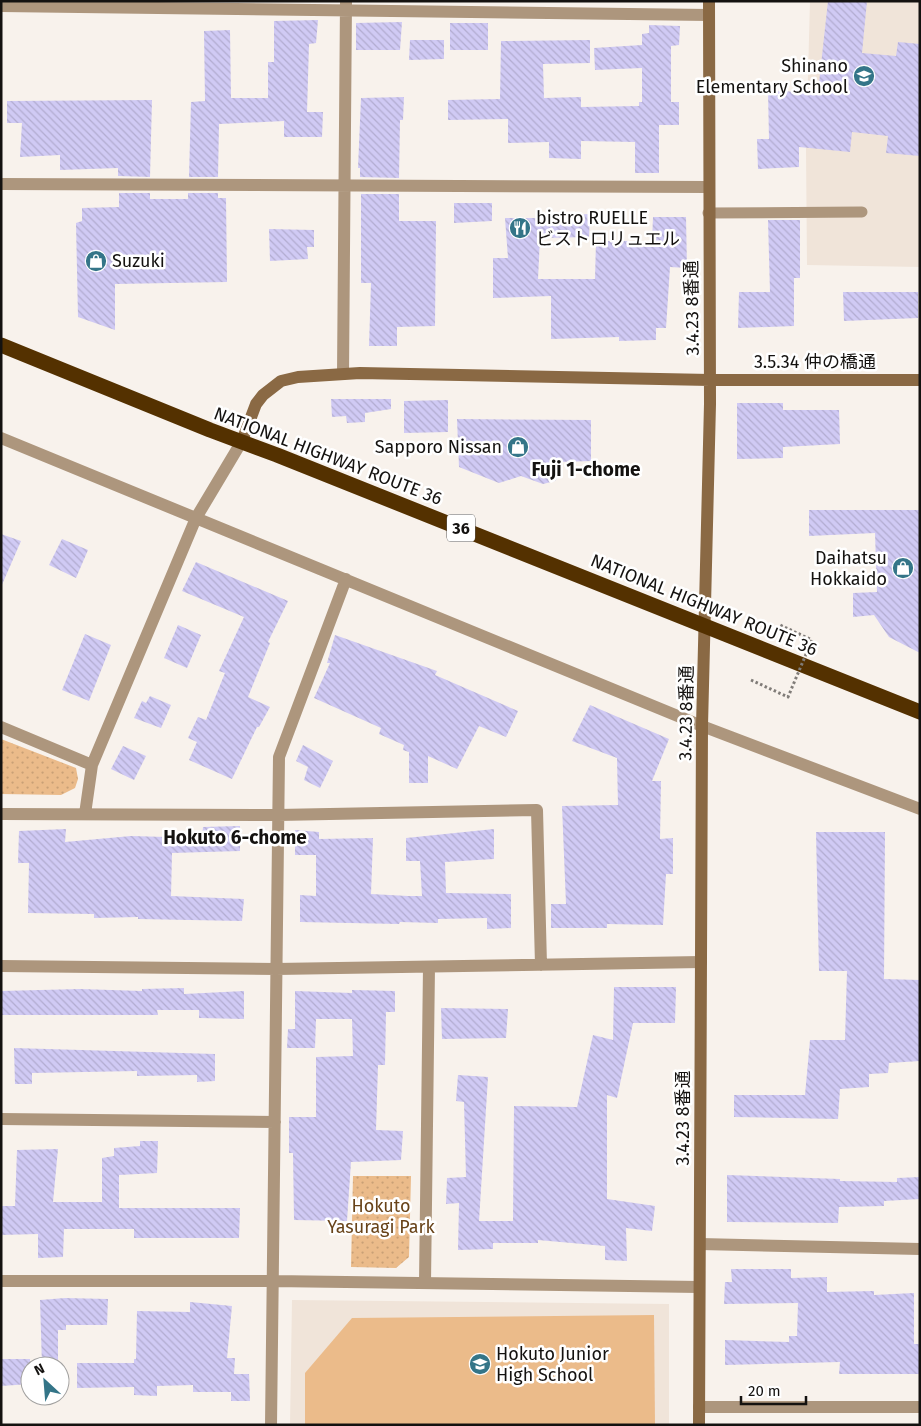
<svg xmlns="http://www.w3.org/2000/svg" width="921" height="1426" font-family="'Fira Sans','Noto Sans JP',sans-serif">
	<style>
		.built { fill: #f0e4d9 }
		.grass { fill: #ebbb8a }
		.park { fill: url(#park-dots) }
		.building { fill: url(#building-back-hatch) }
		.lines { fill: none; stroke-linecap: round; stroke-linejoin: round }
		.lane { stroke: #ad967d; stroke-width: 11 }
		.street { stroke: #ad967d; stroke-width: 12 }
		.secondary { stroke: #8a6944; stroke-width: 12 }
		.highway { stroke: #543100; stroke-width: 15 }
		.path-bridge { stroke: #807c78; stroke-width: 3; stroke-dasharray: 2.5 2.5; stroke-linecap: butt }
		.labels { text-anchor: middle; stroke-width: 5; stroke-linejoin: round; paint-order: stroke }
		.shield { fill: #fff; stroke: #5a5958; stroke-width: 1 }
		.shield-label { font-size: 16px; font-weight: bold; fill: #141210 }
		.poi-label { font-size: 18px; fill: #141210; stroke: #fff; text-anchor: end }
		.street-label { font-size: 18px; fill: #141210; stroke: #fff }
		.park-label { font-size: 18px; fill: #684319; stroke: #fff }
		.neighbourhood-label { font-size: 19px; font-weight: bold; fill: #141210; stroke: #fff }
	</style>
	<defs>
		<pattern id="park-dots" width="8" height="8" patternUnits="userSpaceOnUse" patternTransform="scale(1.25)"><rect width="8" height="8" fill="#ebbb8a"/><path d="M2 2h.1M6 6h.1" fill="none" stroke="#c9a076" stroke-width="1.8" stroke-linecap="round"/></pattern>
		<pattern id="building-back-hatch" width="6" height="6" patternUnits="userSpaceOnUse" patternTransform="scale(1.25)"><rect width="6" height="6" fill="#d0caf4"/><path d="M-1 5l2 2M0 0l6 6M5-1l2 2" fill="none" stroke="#b2acd0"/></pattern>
	</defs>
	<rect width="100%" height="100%" fill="#f8f2ec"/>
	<!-- built -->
	<path class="built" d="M810 1H920V267L807 265 806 150Z
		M292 1300 669 1304V1425H290Z"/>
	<!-- grass -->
	<path class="grass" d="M654 1315 655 1425H305V1373L352 1318Z"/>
	<!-- park -->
	<path class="park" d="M1 739 76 768 78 779 75 788 61 795 1 794Z
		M353 1176H411L409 1257 396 1268 351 1267Z"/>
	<!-- building -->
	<path class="building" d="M828 1H867L862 53 896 56 898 42 920 44V156L886 153 888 136 852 132 850 152 799 147V167L758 169 757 139H769L768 91 818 92Z
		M318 20 316 43 309 44 307 112H323L322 137H284V121L219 124 218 177H189L191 102 205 101 204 31 230 30 231 98H268V62H274V21Z
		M402 22 400 50H356V23Z
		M450 23H488V50H450Z
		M649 25 680 26 679 45 671 46V102H679V125H659V173H635V142L581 141V159L549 158V142L508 143V119L448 120V100L500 99 501 41 590 40V63L543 64 544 98 581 97V107L639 106V102H642V68L595 70 594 48 642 45V34L649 33Z
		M410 40H444V59L409 60Z
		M404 97 403 120H400L399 178 360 177V168H358L361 98Z
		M152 100 150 177 118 176V168L60 170V155L20 157 22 123H7V101Z
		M119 193H150V199H188V193H218V198H226L227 282 115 284V330L78 317 76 223 82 221V208L119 207Z
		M361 194H399V221H436L435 326 397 327V346H369L371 283H361Z
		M454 203H492V221L454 223Z
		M590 214 589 237 540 238 538 279H595L596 241H652L653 217H686L687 268 670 267 666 328H656V340L619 341V337L551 339V296L493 298V258H508L505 218H547V216Z
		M768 220H800V278H794V326L738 328 739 292H770Z
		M269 229 314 230V247H307L308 259 270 261Z
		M843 292H918V318L844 321Z
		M331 399H391V409L365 413V422L347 423 346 416 332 417Z
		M448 400V432L404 433V401Z
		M737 403H783V410H839L840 444 783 447V458L737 459Z
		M457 419 591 420V461L559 462V476L555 481 543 484 521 476 499 483 459 467Z
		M809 510H920V653L889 637 874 615 853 617V593L877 592 875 533 809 536Z
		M1 534 21 541 1 587Z
		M62 539 88 550 76 578 49 565Z
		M196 562 288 601 268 642 270 643 248 697 270 707 259 727H257L232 779 189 760 197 742 188 738 198 717 206 720 225 673 219 671 244 617 182 591Z
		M178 625 201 635 187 668 164 658Z
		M85 634 111 645 89 701 62 690Z
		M335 635 437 671 435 675 518 711 506 737 479 726 457 769 428 756V783H409V752L403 750 404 745 379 734 381 728 314 698 330 663H327Z
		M150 696 171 705 161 728 134 718 142 701 146 703Z
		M590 705 669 739 652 781H661L660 839 673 838V874H666L663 925 607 924V928H551V904H566L562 806 618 805 617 758 572 741Z
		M303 745 333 761 320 788 304 780 308 767 296 761Z
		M123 746 146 756 134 780 111 769Z
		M240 826V851L172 853 171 896 244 899 242 921 138 919V917L94 918V914L28 913 29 863H18L19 831 66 829 65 842 131 836 202 838 203 827Z
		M494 829V859L445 862 446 893 511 894V928L487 929V918L438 919V923L400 922 399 924 300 922V895L316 896V855H295V830L319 832V839L373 838 371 894 408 896H422L420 861H406V838Z
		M816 832H885L884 979 920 980V1061L889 1063 888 1073 869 1074V1087L840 1089 838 1119 734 1117V1095H805L810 1040H845L847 971H819Z
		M614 987H676L675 1023H633L617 1098 607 1095V1199L655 1206 652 1231 626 1228 627 1261 605 1260V1246L538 1240V1243H493V1249L458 1250 459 1203 446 1204 447 1178 466 1177 464 1102 456 1101 458 1075 488 1077 479 1221H513L514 1106 577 1107 593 1035 613 1040Z
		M184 988V994L244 991V1019L199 1018V1010H157L158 1015H1V991L80 989 142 991V989Z
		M352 990 395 991V1012H386L385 1065H378L376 1130 403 1131 401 1160 351 1162 347 1221 294 1220 293 1153H289V1117H316V1057L353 1056 352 1019H316L315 1048H287L288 1029H295V991L352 993Z
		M441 1008 508 1009 506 1038 442 1039Z
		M14 1048 215 1054V1081L197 1082V1075L137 1076V1071L32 1073V1084H15Z
		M140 1141H158L157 1173 119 1175V1208H240L239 1238H134V1229H64L63 1257 38 1258V1234L1 1235V1206H15L17 1150 58 1149 53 1202H102V1158L114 1156V1148L140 1146Z
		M727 1175 840 1179V1181L897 1182V1178L920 1177V1199L884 1201V1206L839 1207 838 1223 727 1222Z
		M731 1269H791V1278L827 1277V1292L874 1291V1295L914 1293V1344H920V1374H839L840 1362 725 1365V1340L789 1342V1336H797L798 1303 724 1304 725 1282H732Z
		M65 1298 108 1299 107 1325H66V1330H58V1366H42L40 1300Z
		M190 1302 232 1306 227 1358H235L234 1374H249L250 1401H231V1392H193V1385L157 1386V1396L134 1395V1387L77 1388V1363H134V1359H136L137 1311 190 1312Z
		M1 1359H30V1384L1 1386Z"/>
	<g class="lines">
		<!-- lane -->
		<path class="lane" d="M708 213 862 212"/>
		<!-- street -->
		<path class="street" d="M1 6 709 15
			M1 184 708 187
			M343 374 346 1
			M1 438 702 726 920 809
			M1 727 92 765
			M1 814 278 815 537 810 541 965
			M85 814 92 765 196 518 242 441
			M1 966 276 969 701 962
			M1 1119 275 1122
			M700 1244 920 1249
			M1 1281H273L699 1287
			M425 1283 429 967
			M699 1407H920
			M271 1425 279 757 346 579"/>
		<!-- secondary -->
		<path class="secondary" d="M242 441 256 404 263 395 281 381 298 377 360 373 710 380H920
			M699 1425 702 726 710 404 709 1"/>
		<!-- highway -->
		<path class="highway" d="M1 345 210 430 277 455 920 712"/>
		<!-- path-bridge -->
		<path class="path-bridge" d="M751 680 788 697 812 640 780 625"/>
	</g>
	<!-- icons -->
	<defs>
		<g id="school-disc" transform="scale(1.125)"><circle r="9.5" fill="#347588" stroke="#fff"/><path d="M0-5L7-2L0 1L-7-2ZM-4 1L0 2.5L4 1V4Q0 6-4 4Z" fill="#fff"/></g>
		<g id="restaurant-disc" transform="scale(1.125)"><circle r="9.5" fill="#347588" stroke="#fff"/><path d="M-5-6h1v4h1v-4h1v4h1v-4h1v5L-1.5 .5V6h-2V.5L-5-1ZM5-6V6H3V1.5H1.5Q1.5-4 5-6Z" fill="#fff"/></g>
		<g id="shop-disc" transform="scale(1.125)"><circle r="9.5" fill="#347588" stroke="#fff"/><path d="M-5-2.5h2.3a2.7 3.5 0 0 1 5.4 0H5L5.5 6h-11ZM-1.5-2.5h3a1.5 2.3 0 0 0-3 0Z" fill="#fff"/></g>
	</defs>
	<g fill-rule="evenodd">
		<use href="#school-disc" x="864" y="76"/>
		<use href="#restaurant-disc" x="520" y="228"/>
		<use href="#shop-disc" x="96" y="261"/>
		<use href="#shop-disc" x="518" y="447"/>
		<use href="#shop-disc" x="903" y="568"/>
		<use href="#school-disc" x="480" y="1364"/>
	</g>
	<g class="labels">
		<!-- shield labels -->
		<rect class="shield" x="447" y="514.5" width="28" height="27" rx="4"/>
		<g class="shield-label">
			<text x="461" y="534">36</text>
		</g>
		<!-- poi labels -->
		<g class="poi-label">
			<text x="848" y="72">Shinano<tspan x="848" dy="21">Elementary School</tspan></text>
			<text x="536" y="224" text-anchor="start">bistro RUELLE<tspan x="536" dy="21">ビストロリュエル</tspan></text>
			<text x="112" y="267" text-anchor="start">Suzuki</text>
			<text x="502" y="453">Sapporo Nissan</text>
			<text x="887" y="564">Daihatsu<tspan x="887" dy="21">Hokkaido</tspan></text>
			<text x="496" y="1360" text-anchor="start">Hokuto Junior<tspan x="496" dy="21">High School</tspan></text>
		</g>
		<!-- street labels -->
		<g class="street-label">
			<text transform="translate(692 308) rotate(-91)" y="6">3.4.23 8番通</text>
			<text x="815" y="368">3.5.34 仲の橋通</text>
			<text transform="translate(328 456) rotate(21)" y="6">NATIONAL HIGHWAY ROUTE 36</text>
			<text transform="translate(704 605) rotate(22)" y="6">NATIONAL HIGHWAY ROUTE 36</text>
			<text transform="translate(686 713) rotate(-89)" y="6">3.4.23 8番通</text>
			<text transform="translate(683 1118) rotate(-90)" y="6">3.4.23 8番通</text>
		</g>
		<!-- park labels -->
		<g class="park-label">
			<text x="381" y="1212">Hokuto<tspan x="381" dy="21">Yasuragi Park</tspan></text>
		</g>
		<!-- neighbourhood labels -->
		<g class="neighbourhood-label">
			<text x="586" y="476">Fuji 1-chome</text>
			<text x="235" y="844">Hokuto 6-chome</text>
		</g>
	</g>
	<!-- border -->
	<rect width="921" height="1426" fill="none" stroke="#141210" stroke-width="5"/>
	<!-- north arrow -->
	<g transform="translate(45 1381) rotate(334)"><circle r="24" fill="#ffffff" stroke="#a1a09f"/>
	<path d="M0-4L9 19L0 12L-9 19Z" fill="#347588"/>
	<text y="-8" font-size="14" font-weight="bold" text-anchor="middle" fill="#141210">N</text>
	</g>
	<!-- scale -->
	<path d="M741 1396v8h65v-8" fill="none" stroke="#141210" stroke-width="2.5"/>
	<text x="748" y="1396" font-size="15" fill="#141210" stroke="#ffffff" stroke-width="4" paint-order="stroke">20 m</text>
</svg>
